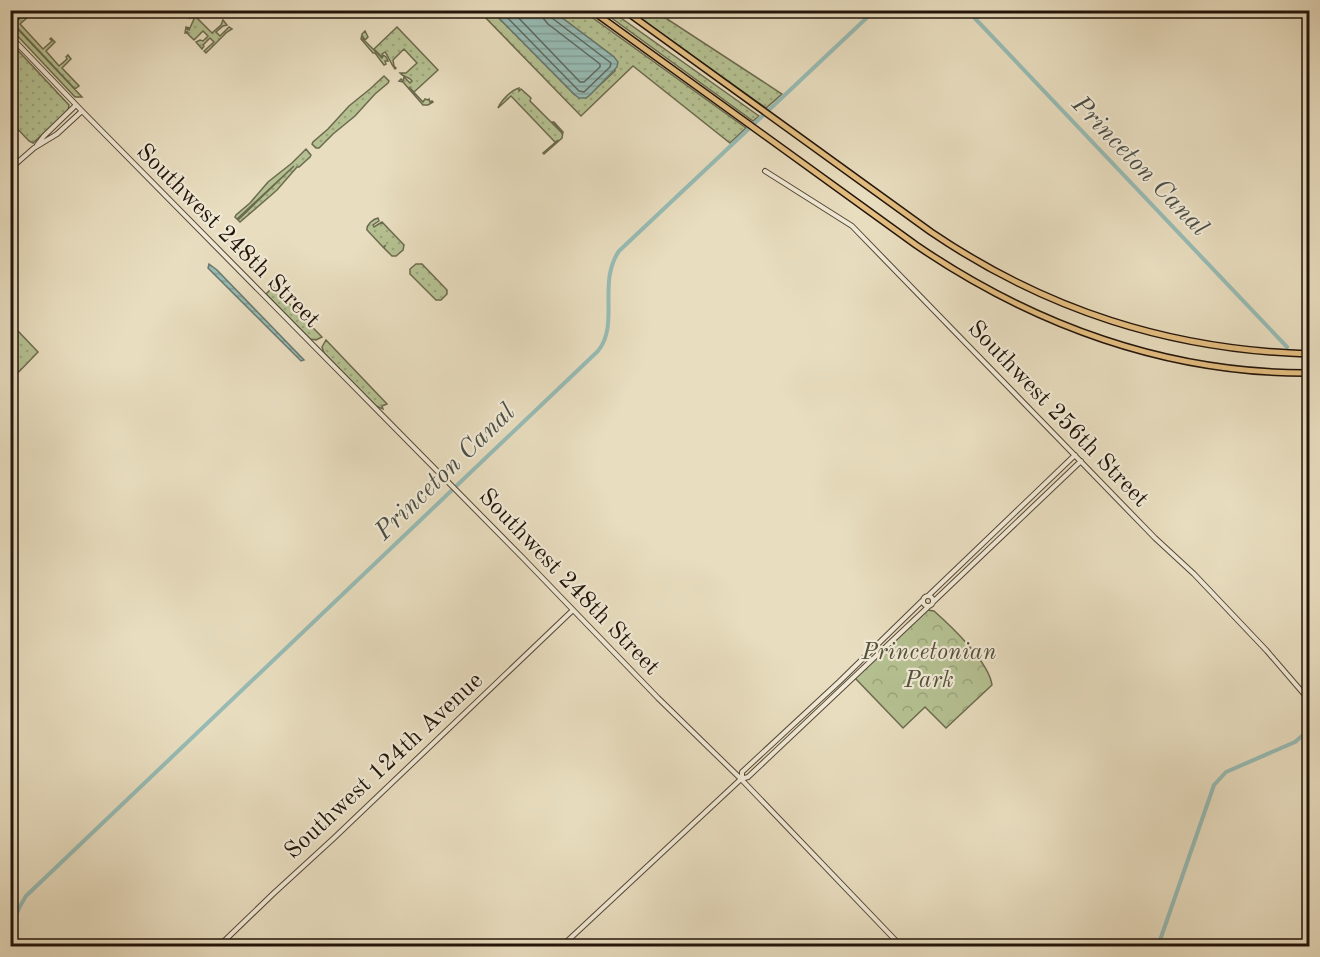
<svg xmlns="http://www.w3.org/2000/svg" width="1320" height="957" font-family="'Old Standard TT',serif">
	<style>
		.grass { fill: url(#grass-dots); stroke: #6c6a4e; stroke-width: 1.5 }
		.forest { fill: url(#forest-crowns); stroke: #6c6a4e; stroke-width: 1.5 }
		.water { fill: url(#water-rules); stroke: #687870; stroke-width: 1.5 }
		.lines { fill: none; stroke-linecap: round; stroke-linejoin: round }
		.shore { stroke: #5c685f; stroke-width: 1.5 }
		.canal { stroke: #97bbb4; stroke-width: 4 }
		.minor-casing { stroke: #544637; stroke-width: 6 }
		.highway-casing { stroke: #22140a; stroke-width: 8 }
		.minor { stroke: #f0e9d5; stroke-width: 4 }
		.highway { stroke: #e4be80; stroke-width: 5 }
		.labels { text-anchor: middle; stroke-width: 4.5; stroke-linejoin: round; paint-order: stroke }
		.street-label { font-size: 24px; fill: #22140a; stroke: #f0e9d5 }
		.park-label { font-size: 24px; font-style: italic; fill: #55513a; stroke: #f0e9d5 }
		.water-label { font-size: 26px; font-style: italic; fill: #4b4e46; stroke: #f0e9d5 }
	</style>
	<defs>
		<pattern id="grass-dots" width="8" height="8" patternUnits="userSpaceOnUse" patternTransform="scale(1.5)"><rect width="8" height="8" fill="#b5c192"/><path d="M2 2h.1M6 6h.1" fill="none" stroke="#9ba57d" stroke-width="1.8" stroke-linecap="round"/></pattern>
		<pattern id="forest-crowns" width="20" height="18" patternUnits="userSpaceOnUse" patternTransform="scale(1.5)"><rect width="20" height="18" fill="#b5c192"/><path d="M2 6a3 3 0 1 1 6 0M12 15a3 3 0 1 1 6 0" fill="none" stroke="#9ba57d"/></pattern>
		<pattern id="water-rules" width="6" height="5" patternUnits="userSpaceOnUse" patternTransform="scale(1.5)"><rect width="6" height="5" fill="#97bbb4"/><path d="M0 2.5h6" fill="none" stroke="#82a099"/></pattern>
	</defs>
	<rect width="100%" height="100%" fill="#e8ddbf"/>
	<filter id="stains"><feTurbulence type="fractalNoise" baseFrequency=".00333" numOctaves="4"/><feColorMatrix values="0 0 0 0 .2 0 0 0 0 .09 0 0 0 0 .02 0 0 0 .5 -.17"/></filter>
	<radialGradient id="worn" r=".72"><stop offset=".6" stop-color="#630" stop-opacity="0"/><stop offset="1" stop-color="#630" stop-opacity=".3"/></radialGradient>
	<!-- grass -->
	<path class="grass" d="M25 11 30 15 20 24 43 49 52 41 50 39 51 38 55 42 46 51 59 66 67 59 66 57 68 55 71 59 62 68 79 86 75 89 11 21V14L17 21 25 14 24 12Z
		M192 11H194L193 14 212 33 221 25 223 20 227 25 223 26 216 32 220 36 229 27 232 29 227 32 206 53 204 51 214 42 210 38 203 45 204 46 202 49 196 42 200 40 203 41 208 36 203 31 194 40 188 34 187 31V33H185L186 27 189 28 187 29 189 30 194 19 192 17 190 18Z
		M479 11H492L575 95 586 98 615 71 614 57 553 11H583L746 128 730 143 633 66 581 116Z
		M602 11H611L759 116 753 121Z
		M630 11H655L782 94 766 108Z
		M11 22 82 97H75L11 29Z
		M397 27 438 70 414 92 409 87 423 102 425 99 428 100 429 99 430 102 432 101 433 102 428 105H423L403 82 399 81 401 79 403 81 404 77 410 83 412 81C410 77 403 77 400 73H406L417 63 404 49 393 60 394 66 396 68 395 69C390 63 389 57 385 52L382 54 386 57 388 61H385L386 64 384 65 375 53H373L361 39 362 34 365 31 368 37 365 40 363 37V39L382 58 383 56H381L374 49Z
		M10 42 69 105 68 111 33 143 29 141 11 122Z
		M384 76 389 81 388 83 375 94 355 116 333 134 319 148H316L312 144 313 142 328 129 349 106 370 89Z
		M519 88V91L521 89 531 98 530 101 561 132 562 134V132L552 122H554L563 132 562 138 544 154 543 153 558 140 555 142 511 96 498 108C501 101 511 90 519 88Z
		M306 149 311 155 310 157 299 167H297L277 190 240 222 238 220 294 166 237 219 235 217 236 215 250 203 268 182 292 163Z
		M378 218 379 221 373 225 374 227 382 222 404 245 403 250 396 256H392L384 248 385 246 383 247 367 230C366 225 373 219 378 218Z
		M416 264H422L447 290V294L441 300H436L410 274V269Z
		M273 287 321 336 322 337 316 340 310 339 266 294Z
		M18 331 38 352 11 380V337Z
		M326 340 387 404 382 406 383 409 376 406 324 353 322 347Z"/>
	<!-- forest -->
	<path class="forest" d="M927 610 934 611C951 626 989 662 992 685L946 728 925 707 903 728 855 678Z"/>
	<!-- water -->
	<path class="water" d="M492 11H553L614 57 618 62 617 67 590 95 586 98H579L575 95Z
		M209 264 217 270 304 360 301 361 208 268Z"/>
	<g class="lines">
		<!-- shore -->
		<path class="shore" d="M500 10 579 91 584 92 610 67 611 63 552 18 550 15V10
			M511 10 580 82H584L600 67V64L548 24 543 18 542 10"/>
		<!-- canal -->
		<path class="canal" d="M967 10 1287 347
			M18 946C8 927 16 912 26 896L598 351C620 324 597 283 619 251L875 10
			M1158 946 1214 785 1226 772 1295 742 1310 729"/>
		<!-- minor casing -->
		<g class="minor-casing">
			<path id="minor" d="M10 36 82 111 524 559 658 698 741 779 901 946
				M37 145 44 136 76 105
				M10 169 34 148 57 134 82 111
				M765 171 852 226 1155 538 1194 574 1267 651 1310 701
				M923 601a5 5 0 1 1 10 0a5 5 0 1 1-10 0Z
				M928 596 1075 455
				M933 602 1081 461
				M742 779V772L839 682 922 601
				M219 946 274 893 334 838 573 610
				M562 946 741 779 748 777 929 606"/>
		</g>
		<!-- highway casing -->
		<g class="highway-casing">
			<path id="highway" d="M591 10 916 245C1033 325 1167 374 1310 373
				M624 10 931 232C1046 310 1170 350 1310 354"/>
		</g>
		<!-- minor -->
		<use href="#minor" class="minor"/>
		<!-- highway -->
		<use href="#highway" class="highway"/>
	</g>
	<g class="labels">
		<!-- street labels -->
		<g class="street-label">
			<text transform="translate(229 235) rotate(45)" y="8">Southwest 248th Street</text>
			<text transform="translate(1059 413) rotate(46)" y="8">Southwest 256th Street</text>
			<text transform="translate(570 581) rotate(46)" y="8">Southwest 248th Street</text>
			<text transform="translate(383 765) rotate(-43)" y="8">Southwest 124th Avenue</text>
		</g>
		<!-- park labels -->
		<g class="park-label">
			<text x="929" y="659">Princetonian<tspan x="929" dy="28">Park</tspan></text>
		</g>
		<!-- water labels -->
		<g class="water-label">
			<text transform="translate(1141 165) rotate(46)" y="9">Princeton Canal</text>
			<text transform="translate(444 471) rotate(-44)" y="9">Princeton Canal</text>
		</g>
	</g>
	<!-- margin -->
	<rect width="1320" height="957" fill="none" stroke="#e8ddbf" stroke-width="36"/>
	<rect x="12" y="12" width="1296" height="933" fill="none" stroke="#22140a" stroke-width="3"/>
	<rect x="18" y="18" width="1284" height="921" fill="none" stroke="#22140a" stroke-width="1.5"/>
	<rect width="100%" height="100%" filter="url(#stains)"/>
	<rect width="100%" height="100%" fill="url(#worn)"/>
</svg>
